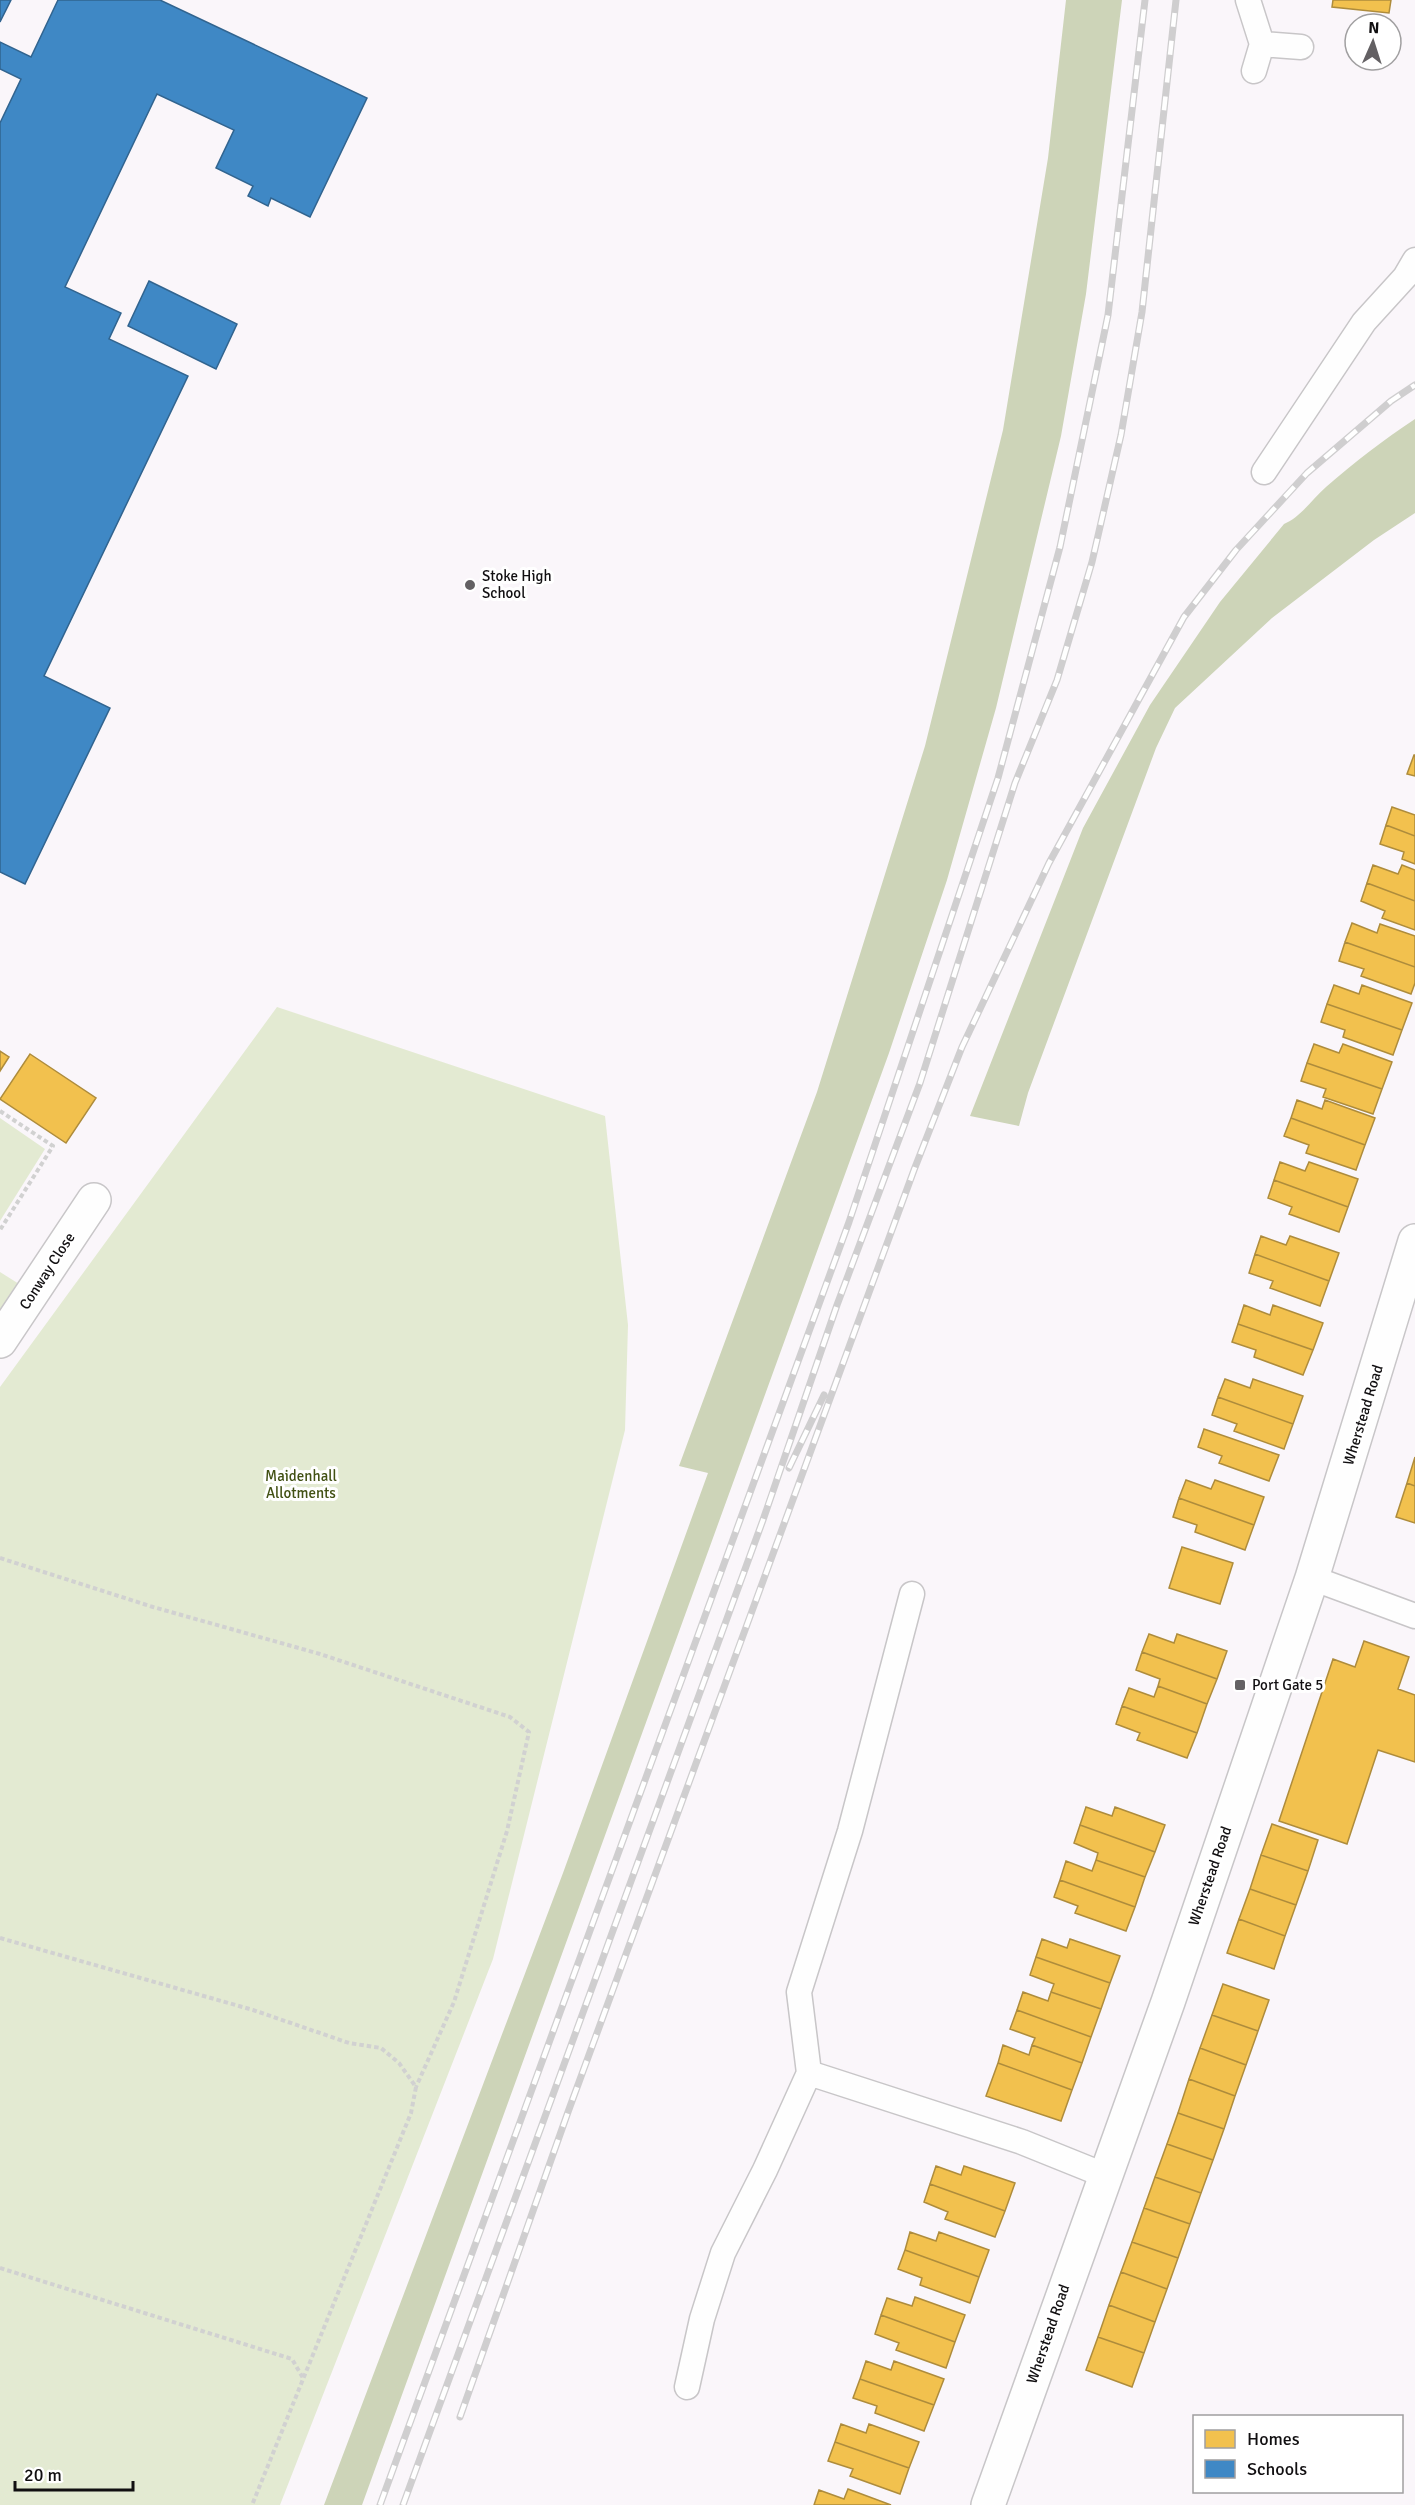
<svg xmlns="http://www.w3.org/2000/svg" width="1415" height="2505" font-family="Signika,sans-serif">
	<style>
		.green { fill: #e3ead2 }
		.forest { fill: #cdd4b8 }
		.homes { fill: #f2c14e; stroke: #ae8c3c; stroke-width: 1.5 }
		.schools { fill: #3f88c5; stroke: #31648f; stroke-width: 1.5 }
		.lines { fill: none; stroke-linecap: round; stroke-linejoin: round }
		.service-casing { stroke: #c8c6c8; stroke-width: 27 }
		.minor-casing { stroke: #c8c6c8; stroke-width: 36 }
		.primary-casing { stroke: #c8c6c8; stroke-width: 36 }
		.path { stroke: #d1d1d1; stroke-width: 4; stroke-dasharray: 4.5 3; stroke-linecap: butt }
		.service { stroke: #fefefe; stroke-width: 24 }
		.minor { stroke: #fefefe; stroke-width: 33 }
		.primary { stroke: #fefefe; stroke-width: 33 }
		.rail-casing { stroke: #cfcecf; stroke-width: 7 }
		.rail { stroke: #fff; stroke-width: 4.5; stroke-dasharray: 14; stroke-linecap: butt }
		.poi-dot { fill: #636063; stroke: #fff; stroke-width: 2 }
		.labels { text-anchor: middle; stroke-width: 6; stroke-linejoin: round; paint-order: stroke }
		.poi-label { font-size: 15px; fill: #110f11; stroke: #fff; text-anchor: start }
		.street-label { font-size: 15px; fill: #110f11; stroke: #fff }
		.park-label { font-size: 15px; fill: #425114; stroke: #fff }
	</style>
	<rect width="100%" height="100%" fill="#faf6fa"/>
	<!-- green -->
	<path class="green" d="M277 1007 605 1116 628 1325 625 1430 493 1959 280 2505H0V1387Z
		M0 1118 45 1149 0 1221Z
		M0 1272 27 1289 0 1328Z"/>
	<!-- forest -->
	<path class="forest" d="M1066 0H1122L1086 294 1061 436 996 708 947 880 889 1053 362 2505H324L563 1873 708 1473 679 1466 817 1092 925 746 1003 430 1048 158Z
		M1415 419V513L1374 540 1272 618 1175 708 1156 748 1028 1093 1019 1126 970 1116 1083 828 1150 705 1220 602 1284 524C1301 517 1312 499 1326 487 1355 462 1383 440 1415 419Z"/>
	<!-- homes -->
	<path class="homes" d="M1333 0H1391L1389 13 1332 7Z
		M1414 755H1415V776L1407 774Z
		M1392 807 1415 815V836L1386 825Z
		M1386 825 1415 836V864L1402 859 1404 852 1380 844Z
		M1373 865 1398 874 1402 865 1415 870V901L1367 883Z
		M1367 883 1415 901V930L1382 918 1385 911 1361 901Z
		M1352 923 1377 933 1380 924 1415 936V967L1345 942Z
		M1345 942 1415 967V983L1411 994 1361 976 1364 969 1339 961Z
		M1334 985 1359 994 1362 985 1412 1003 1402 1030 1327 1004Z
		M1327 1004 1402 1030 1393 1055 1343 1037 1345 1030 1321 1022Z
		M1314 1044 1339 1053 1343 1044 1392 1062 1382 1089 1307 1063Z
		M0 1051 9 1057 0 1071Z
		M30 1054 96 1098 66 1143 0 1099Z
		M1307 1063 1382 1089 1373 1114 1323 1097 1326 1089 1301 1081Z
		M1297 1100 1322 1109 1325 1100 1375 1118 1365 1145 1291 1118Z
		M1291 1118 1365 1145 1356 1170 1306 1153 1309 1145 1284 1136Z
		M1280 1162 1305 1171 1309 1162 1358 1179 1348 1207 1274 1180Z
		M1274 1180 1348 1207 1339 1232 1289 1214 1292 1207 1268 1198Z
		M1261 1236 1286 1245 1290 1236 1339 1253 1329 1281 1255 1254Z
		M1255 1254 1329 1281 1320 1306 1270 1288 1273 1281 1249 1273Z
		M1244 1305 1270 1315 1273 1305 1323 1323 1313 1350 1238 1324Z
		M1238 1324 1313 1350 1303 1375 1254 1357 1256 1350 1232 1342Z
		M1225 1379 1250 1388 1253 1379 1303 1396 1293 1424 1218 1397Z
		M1218 1397 1293 1424 1284 1449 1234 1431 1237 1424 1212 1415Z
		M1204 1429 1279 1455 1269 1481 1219 1463 1222 1456 1198 1447Z
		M1415 1457V1486L1407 1483Z
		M1186 1480 1211 1489 1215 1480 1264 1497 1254 1525 1179 1498Z
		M1407 1483 1415 1486V1523L1396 1517Z
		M1179 1498 1254 1525 1245 1550 1195 1532 1197 1525 1173 1517Z
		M1182 1547 1233 1563 1220 1604 1169 1588Z
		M1149 1634 1174 1643 1177 1634 1227 1651 1217 1679 1142 1652Z
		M1364 1641 1409 1657 1398 1689 1415 1695V1762L1378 1750 1347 1844 1279 1821 1333 1659 1355 1667Z
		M1142 1652 1217 1679 1207 1704 1158 1686 1160 1679 1136 1670Z
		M1158 1686 1207 1704 1197 1733 1122 1706 1129 1688 1154 1697Z
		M1122 1706 1197 1733 1187 1758 1137 1740 1140 1733 1116 1724Z
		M1086 1807 1112 1816 1115 1807 1165 1825 1155 1852 1080 1825Z
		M1272 1824 1318 1840 1308 1871 1261 1855Z
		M1080 1825 1155 1852 1145 1877 1096 1860 1098 1853 1074 1843Z
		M1261 1855 1308 1871 1296 1905 1250 1889Z
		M1096 1860 1145 1877 1135 1907 1060 1880 1066 1861 1092 1871Z
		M1060 1880 1135 1907 1126 1931 1075 1913 1078 1906 1054 1897Z
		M1250 1889 1296 1905 1285 1936 1239 1919Z
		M1239 1919 1285 1936 1274 1969 1227 1953Z
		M1042 1939 1067 1948 1070 1939 1120 1956 1110 1983 1036 1957Z
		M1036 1957 1110 1983 1101 2009 1051 1992 1054 1984 1030 1975Z
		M1223 1984 1269 2000 1258 2031 1212 2015Z
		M1023 1992 1048 2001 1051 1992 1101 2009 1091 2037 1017 2010Z
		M1017 2010 1091 2037 1082 2063 1032 2045 1035 2038 1010 2029Z
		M1212 2015 1258 2031 1246 2065 1200 2048Z
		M1003 2045 1029 2055 1032 2045 1082 2063 1072 2090 998 2063Z
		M1200 2048 1246 2065 1235 2096 1189 2079Z
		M998 2063 1072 2090 1061 2121 986 2096Z
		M1189 2079 1235 2096 1224 2129 1178 2113Z
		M1178 2113 1224 2129 1213 2160 1167 2144Z
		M1167 2144 1213 2160 1201 2193 1155 2177Z
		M936 2166 961 2175 964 2166 1015 2183 1005 2211 930 2184Z
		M1155 2177 1201 2193 1190 2224 1144 2208Z
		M930 2184 1005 2211 995 2237 945 2219 948 2212 924 2202Z
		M1144 2208 1190 2224 1178 2258 1132 2242Z
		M910 2232 936 2241 939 2232 989 2250 979 2277 905 2250Z
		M1132 2242 1178 2258 1167 2289 1121 2272Z
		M905 2250 979 2277 970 2303 920 2285 922 2278 898 2269Z
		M1121 2272 1167 2289 1155 2322 1109 2305Z
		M915 2297 965 2315 955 2342 881 2315 887 2298 912 2306Z
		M1109 2305 1155 2322 1144 2353 1098 2337Z
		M881 2315 955 2342 946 2368 896 2350 899 2343 875 2334Z
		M1098 2337 1144 2353 1132 2387 1086 2370Z
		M866 2361 891 2370 894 2361 944 2379 934 2405 860 2379Z
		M860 2379 934 2405 924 2431 875 2413 877 2406 853 2398Z
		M841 2424 866 2433 869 2424 919 2442 909 2468 835 2442Z
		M835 2442 909 2468 900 2494 850 2476 853 2469 828 2461Z
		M848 2489 891 2505H814L819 2490 844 2499Z"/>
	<!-- schools -->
	<path class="schools" d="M0 0H11L0 22Z
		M58 0H160L367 98 310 217 271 198 268 206 248 196 253 186 216 168 234 130 157 94 65 287 121 313 109 339 188 376 44 676 110 708 25 884 0 872V123L21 79 0 69V42L31 57Z
		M149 281 237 324 216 369 128 326Z"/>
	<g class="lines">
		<!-- service casing -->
		<g class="service-casing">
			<path id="service" d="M1248 0 1262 44 1254 71
				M1262 44 1301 47
				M1264 472 1364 322 1405 277 1415 260
				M1312 1578 1415 1616
				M809 2073 1022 2142 1104 2175
				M687 2387 702 2319 723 2253 765 2170 809 2073 799 1992 850 1831 912 1594"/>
		</g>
		<!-- minor casing -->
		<g class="minor-casing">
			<path id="minor" d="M0 1341 94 1200"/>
		</g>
		<!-- primary casing -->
		<g class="primary-casing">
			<path id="primary" d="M988 2505 1168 2002 1312 1578 1415 1241"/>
		</g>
		<!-- path -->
		<path class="path" d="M0 1111 53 1146 0 1230
			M0 1558 153 1607 320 1654 510 1717 529 1732 507 1831 454 2002 416 2087
			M0 1938 253 2010 349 2043 381 2048 399 2063 416 2087 411 2113 252 2505
			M0 2268 292 2359 303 2378"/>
		<!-- service -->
		<use href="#service" class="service"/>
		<!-- minor -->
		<use href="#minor" class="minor"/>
		<!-- primary -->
		<use href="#primary" class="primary"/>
		<!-- rail casing -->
		<g class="rail-casing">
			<path id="rail" d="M789 1468 824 1395
				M460 2417 568 2112 673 1826 914 1170 962 1047 1049 863 1184 617 1236 550 1307 473 1391 401 1415 385
				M380 2505 849 1222 998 778 1060 547 1108 315 1145 0
				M403 2505 763 1520 837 1305 920 1083 1015 783 1057 680 1092 562 1121 435 1142 312 1176 0"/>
		</g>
		<!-- rail -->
		<use href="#rail" class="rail"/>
	</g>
	<!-- markers -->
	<g class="poi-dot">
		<circle cx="470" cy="585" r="6"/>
		<rect x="1234" y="1679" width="12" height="12" rx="3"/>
	</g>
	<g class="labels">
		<!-- poi labels -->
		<g class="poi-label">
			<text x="482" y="581">Stoke High<tspan x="482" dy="17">School</tspan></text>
			<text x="1252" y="1690">Port Gate 5</text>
		</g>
		<!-- street labels -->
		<g class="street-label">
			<text transform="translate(47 1271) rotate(-57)" y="5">Conway Close</text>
			<text transform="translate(1363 1415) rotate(-73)" y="5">Wherstead Road</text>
			<text transform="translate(1210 1876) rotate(-71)" y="5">Wherstead Road</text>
			<text transform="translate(1048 2334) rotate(-71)" y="5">Wherstead Road</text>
		</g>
		<!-- park labels -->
		<g class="park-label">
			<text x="301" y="1481">Maidenhall<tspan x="301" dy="17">Allotments</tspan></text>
		</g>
	</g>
	<!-- legend -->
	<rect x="1193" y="2415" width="210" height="78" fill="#ffffff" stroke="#a09fa0" stroke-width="1.5"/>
	<rect x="1205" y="2430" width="30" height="18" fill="#f2c14e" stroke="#a09fa0" stroke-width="1.5"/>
	<text x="1247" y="2445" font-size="18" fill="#110f11">Homes</text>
	<rect x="1205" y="2460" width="30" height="18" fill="#3f88c5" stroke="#a09fa0" stroke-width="1.5"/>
	<text x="1247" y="2475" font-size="18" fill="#110f11">Schools</text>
	<!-- north arrow -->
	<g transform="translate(1373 42) rotate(3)"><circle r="28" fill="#ffffff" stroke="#a09fa0" stroke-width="1.5"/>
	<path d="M0-4.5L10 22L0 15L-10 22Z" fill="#636063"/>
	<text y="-9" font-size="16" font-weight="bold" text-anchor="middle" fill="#110f11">N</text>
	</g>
	<!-- scale -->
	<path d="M15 2481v9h118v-9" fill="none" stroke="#110f11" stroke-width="3"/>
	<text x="24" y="2481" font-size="18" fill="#110f11" stroke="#ffffff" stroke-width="4.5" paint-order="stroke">20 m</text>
</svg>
